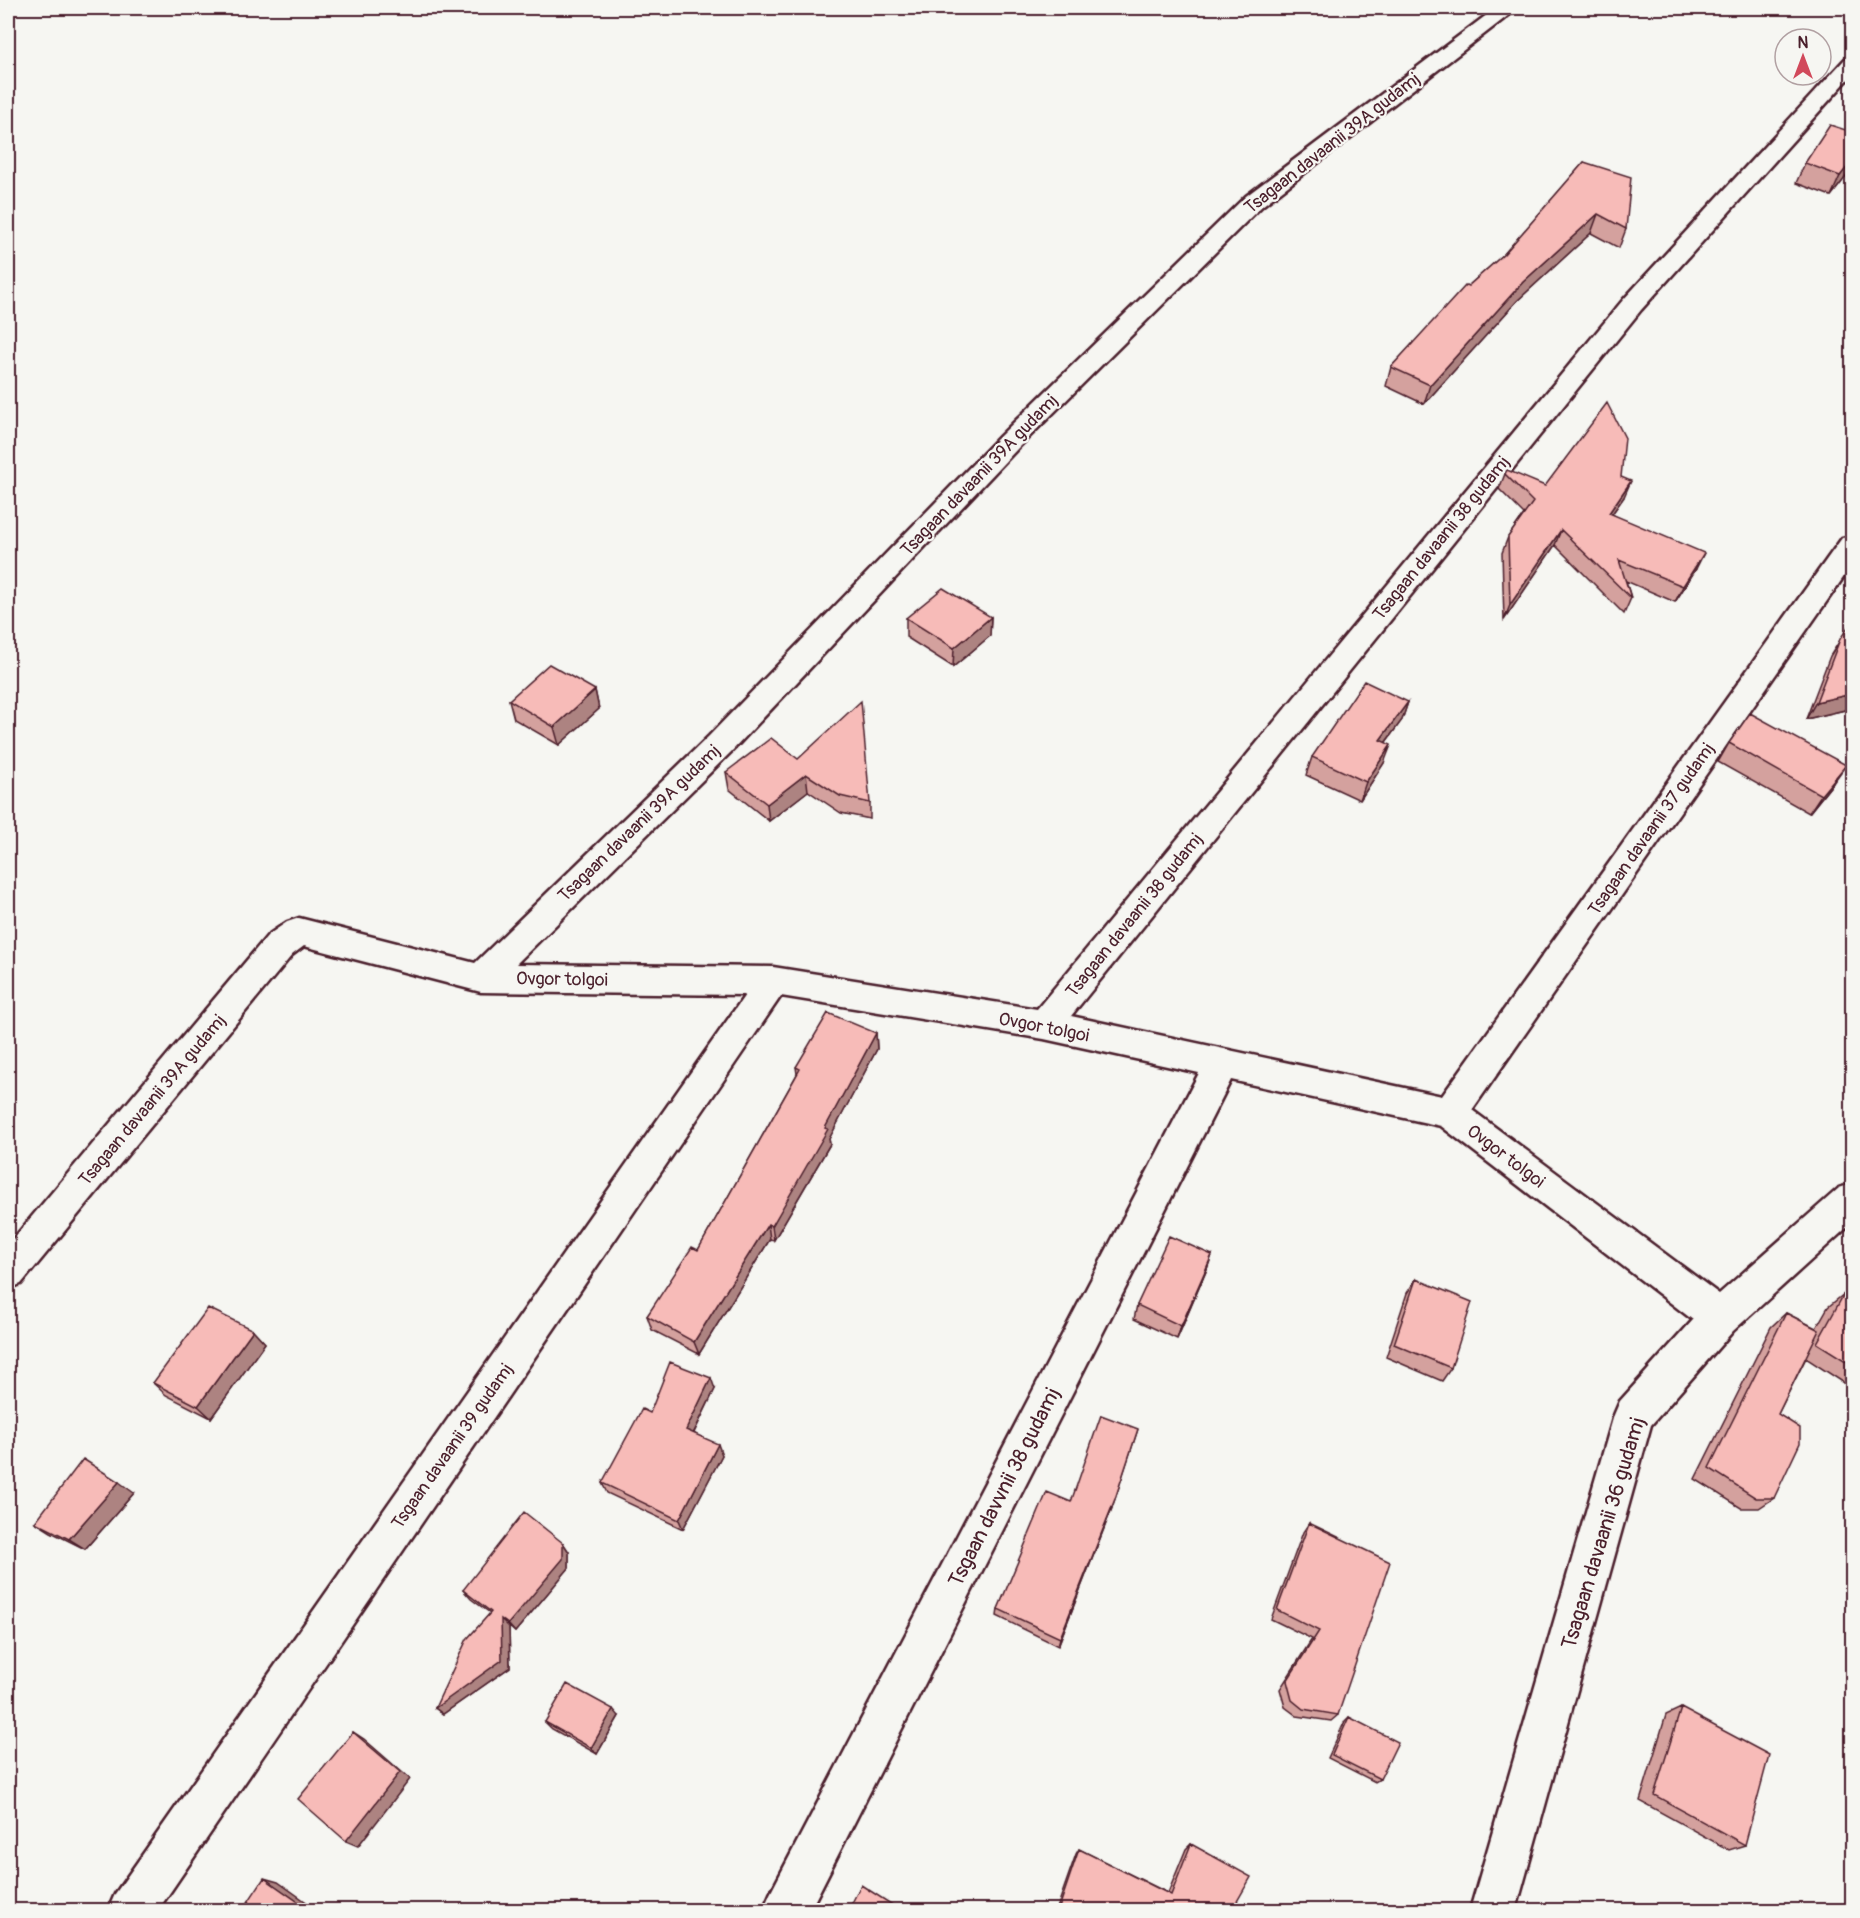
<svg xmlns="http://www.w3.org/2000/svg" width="1860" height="1918" font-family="Pangolin,sans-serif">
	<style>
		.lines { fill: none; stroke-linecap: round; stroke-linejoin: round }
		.minor-casing { stroke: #4a1f2b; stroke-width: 5 }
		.minor { fill: #f6f6f2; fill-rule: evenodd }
		.wall { fill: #d4a19e; stroke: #4a1f2b; stroke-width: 1.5 }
		.shaded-wall { fill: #ad8381; stroke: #4a1f2b; stroke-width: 1.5 }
		.building { fill: #f7bbb8; stroke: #4a1f2b; stroke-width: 1.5 }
		.labels { text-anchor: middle; stroke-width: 4.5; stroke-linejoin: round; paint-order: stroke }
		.street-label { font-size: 18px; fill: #4a1f2b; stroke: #f6f6f2 }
		.near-street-label { font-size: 21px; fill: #4a1f2b; stroke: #f6f6f2 }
	</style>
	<rect width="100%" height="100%" fill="#f6f6f2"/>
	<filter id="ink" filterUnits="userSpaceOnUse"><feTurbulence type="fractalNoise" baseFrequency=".0167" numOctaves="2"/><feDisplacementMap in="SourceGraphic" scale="12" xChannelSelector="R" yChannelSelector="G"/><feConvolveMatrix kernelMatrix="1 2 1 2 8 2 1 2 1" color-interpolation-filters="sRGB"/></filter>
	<g filter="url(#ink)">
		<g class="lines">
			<!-- minor casing -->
			<g class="minor-casing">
				<path id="minor" d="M1496 8H1518L1262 206 1018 448 731 752 516 964 773 967 1037 1009 1623 300 1845 59 1852 57V75L1641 310 1071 1016 1442 1096 1842 538 1852 536V565L1472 1110 1719 1294 1839 1188 1852 1184V1223L1733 1331 1651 1425 1516 1910H1470L1614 1415 1620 1401 1693 1320 1441 1126 1231 1080 810 1910H763L770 1894 1199 1073 1044 1039 781 996 158 1910H108L115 1894 745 995 481 992 304 946 292 955 21 1284 8 1289V1245L268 935 287 922 299 918 475 963 709 736 1000 436 1246 196Z"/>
			</g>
			<!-- minor -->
			<use href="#minor" class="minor"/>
		</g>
		<!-- wall -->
		<path class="wall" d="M1749 8H1771L1763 11Z
			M1852 132V169L1831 196 1796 183 1805 163Z
			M1584 162 1626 229 1619 248 1591 233 1517 301 1424 404 1386 386 1391 367 1468 286 1504 254Z
			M1505 474 1545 486 1621 477 1624 497 1612 514 1696 569 1675 602 1626 581 1631 598 1624 614 1555 545 1504 620 1502 553 1508 537 1524 514 1499 489Z
			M991 617 990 636 953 667 906 637V618Z
			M1852 621V704L1849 709 1806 719 1830 656Z
			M595 690 599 709 559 745 514 719 509 700Z
			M1408 702 1402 720 1386 742 1384 763 1360 800 1306 775 1312 757Z
			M1729 743 1833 783 1809 813 1718 762Z
			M798 759 870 803V819L841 813 808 791 769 821 729 789 726 772Z
			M876 1033 877 1049 829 1139 830 1144 774 1240 770 1239 699 1354 652 1330 647 1316 698 1250 797 1074 796 1067Z
			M1212 1255 1207 1269 1177 1339 1134 1319 1137 1305Z
			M1416 1279 1451 1368 1442 1381 1386 1357 1407 1293Z
			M1844 1294 1852 1299V1388L1806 1358 1778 1414 1774 1498 1759 1508H1741L1695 1479 1771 1327 1786 1313 1816 1328 1828 1307Z
			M253 1330 265 1343 211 1418 166 1395 153 1383Z
			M715 1389 694 1433 722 1455 683 1529 607 1493 602 1483 650 1413Z
			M134 1493 85 1549 51 1532 35 1522Z
			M1071 1502 1112 1508 1058 1646 997 1616 998 1609Z
			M1309 1523 1338 1715 1331 1721 1297 1716 1285 1707 1280 1689 1312 1639 1271 1619 1303 1532Z
			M563 1543 569 1552V1568L515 1632 509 1627 510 1667 443 1714 435 1708 490 1613 471 1599 463 1590Z
			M1681 1708 1745 1845 1729 1850 1640 1801 1666 1715Z
			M619 1716 597 1754 552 1729 545 1722Z
			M1349 1717 1380 1779 1375 1782 1328 1758 1345 1721Z
			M1191 1844 1235 1905 1249 1911H1056L1076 1854 1079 1849 1168 1893 1186 1849Z"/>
		<!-- shaded-wall -->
		<path class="shaded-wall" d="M1765 8H1771L1763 11Z
			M1852 161V169L1831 196 1840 176Z
			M1598 214 1591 233 1517 301 1424 404 1430 385 1523 282Z
			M1631 481 1624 497 1602 528 1609 513Z
			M1561 530 1555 545 1504 620 1510 605Z
			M1704 553 1696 569 1675 602 1683 586Z
			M991 617 990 636 953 667 954 648Z
			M595 690 599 709 559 745 554 727Z
			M1852 694V704L1849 709 1806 719 1816 702Z
			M1408 702 1402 720 1374 758 1380 740Z
			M1391 745 1384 763 1360 800 1366 782Z
			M1846 765 1833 783 1809 813 1821 795Z
			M806 774 808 791 769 821 767 804Z
			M876 1033 877 1049 829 1139 830 1144 774 1240 772 1226Z
			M768 1224 770 1239 699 1354 694 1342Z
			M1212 1255 1207 1269 1177 1339 1181 1326Z
			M253 1330 265 1343 211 1418 198 1406Z
			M711 1378 715 1389 690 1440 686 1430Z
			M1138 1429 1112 1508 1058 1646 1060 1638Z
			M718 1444 722 1455 683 1529 679 1520Z
			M119 1482 134 1493 85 1549 69 1539Z
			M563 1543 569 1552V1568L515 1632 508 1624Z
			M501 1619 509 1627 510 1667 443 1714 435 1708Z
			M613 1709 619 1716 597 1754 591 1748Z
			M353 1732 364 1739 410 1779 358 1846 346 1841Z
			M264 1878 278 1882 319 1911H311Z"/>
		<!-- building -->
		<path class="building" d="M1830 125 1852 132V161L1840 176 1805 163Z
			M1584 162 1631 177 1626 229 1598 214 1523 282 1430 385 1391 367 1466 285 1468 286 1504 254Z
			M1607 403 1625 438 1621 477 1631 481 1609 513 1704 553 1683 586 1619 560 1631 598 1561 530 1510 605 1508 537 1533 502 1505 474 1507 470 1545 486Z
			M943 588 991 617 954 648 906 618Z
			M1852 621V694L1816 702 1840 639Z
			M549 664 595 690 554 727 509 700Z
			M1364 681 1408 702 1380 740 1391 745 1366 782 1312 757Z
			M861 701 870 803 840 796 806 774 767 804 726 772 771 738 798 759Z
			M1750 713 1846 765 1821 795 1729 743Z
			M828 1013 876 1033 825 1128 828 1129 772 1226 768 1224 694 1342 647 1316 692 1247 698 1250 800 1069 796 1067Z
			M1169 1236 1212 1255 1181 1326 1137 1305Z
			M1416 1279 1472 1302 1451 1368 1394 1344Z
			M1844 1294 1852 1299V1365L1817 1343Z
			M208 1308 253 1330 198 1406 153 1383Z
			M1786 1313 1819 1330 1778 1414 1800 1428V1443L1774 1498H1756L1709 1468Z
			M670 1362 711 1378 686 1430 718 1444 679 1520 602 1483 642 1409 650 1413Z
			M1101 1415 1138 1429 1115 1499 1060 1638 998 1609 1047 1492 1071 1502Z
			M83 1459 119 1482 69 1539 35 1522Z
			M524 1512 563 1543V1559L508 1624 501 1619 502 1660 435 1708 467 1639 491 1612 463 1590Z
			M1309 1523 1390 1562 1338 1715 1303 1709 1292 1700 1287 1681 1319 1631 1277 1610Z
			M567 1684 613 1709 591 1748 545 1722Z
			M1681 1708 1769 1755 1745 1845 1654 1795Z
			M1349 1717 1398 1742 1380 1779 1332 1755Z
			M353 1732 400 1772 346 1841 298 1799Z
			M1191 1844 1251 1877 1235 1905 1249 1911H1064L1059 1908 1079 1849 1171 1895Z
			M264 1878 311 1911H242Z
			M861 1885 902 1911H848Z"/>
	</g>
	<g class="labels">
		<!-- street labels -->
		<g class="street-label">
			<text transform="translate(1332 143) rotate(-38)" y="6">Tsagaan davaanii 39A gudamj</text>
			<text transform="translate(979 475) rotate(-46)" y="6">Tsagaan davaanii 39A gudamj</text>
			<text transform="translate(1441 538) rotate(-51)" y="6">Tsagaan davaanii 38 gudamj</text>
			<text transform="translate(639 823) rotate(-44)" y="6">Tsagaan davaanii 39A gudamj</text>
			<text transform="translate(1651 829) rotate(-55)" y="6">Tsagaan davaanii 37 gudamj</text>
			<text transform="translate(1134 915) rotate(-51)" y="6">Tsagaan davaanii 38 gudamj</text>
			<text transform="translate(562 979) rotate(1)" y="6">Ovgor tolgoi</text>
			<text transform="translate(1044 1027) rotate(11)" y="6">Ovgor tolgoi</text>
			<text transform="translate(152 1100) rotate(-50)" y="6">Tsagaan davaanii 39A gudamj</text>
			<text transform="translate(1506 1156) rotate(37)" y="6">Ovgor tolgoi</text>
			<text transform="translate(452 1446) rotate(-55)" y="6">Tsgaan davaanii 39 gudamj</text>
		</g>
		<!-- near-street labels -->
		<g class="near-street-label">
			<text transform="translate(1004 1487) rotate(-63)" y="7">Tsgaan davvnii 38 gudamj</text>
			<text transform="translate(1603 1533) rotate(-73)" y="7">Tsagaan davaanii 36 gudamj</text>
		</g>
	</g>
	<!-- margin -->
	<rect width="1860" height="1918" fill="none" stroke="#f6f6f2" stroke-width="30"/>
	<rect x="15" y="15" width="1830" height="1888" fill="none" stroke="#4a1f2b" stroke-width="2" filter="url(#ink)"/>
	<!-- north arrow -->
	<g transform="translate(1803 57)"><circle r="28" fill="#f6f6f2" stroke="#b1a0a2" stroke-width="1.5"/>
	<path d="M0-4.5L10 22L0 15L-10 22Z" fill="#d1495b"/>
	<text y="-9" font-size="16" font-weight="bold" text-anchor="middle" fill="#4a1f2b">N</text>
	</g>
</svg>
